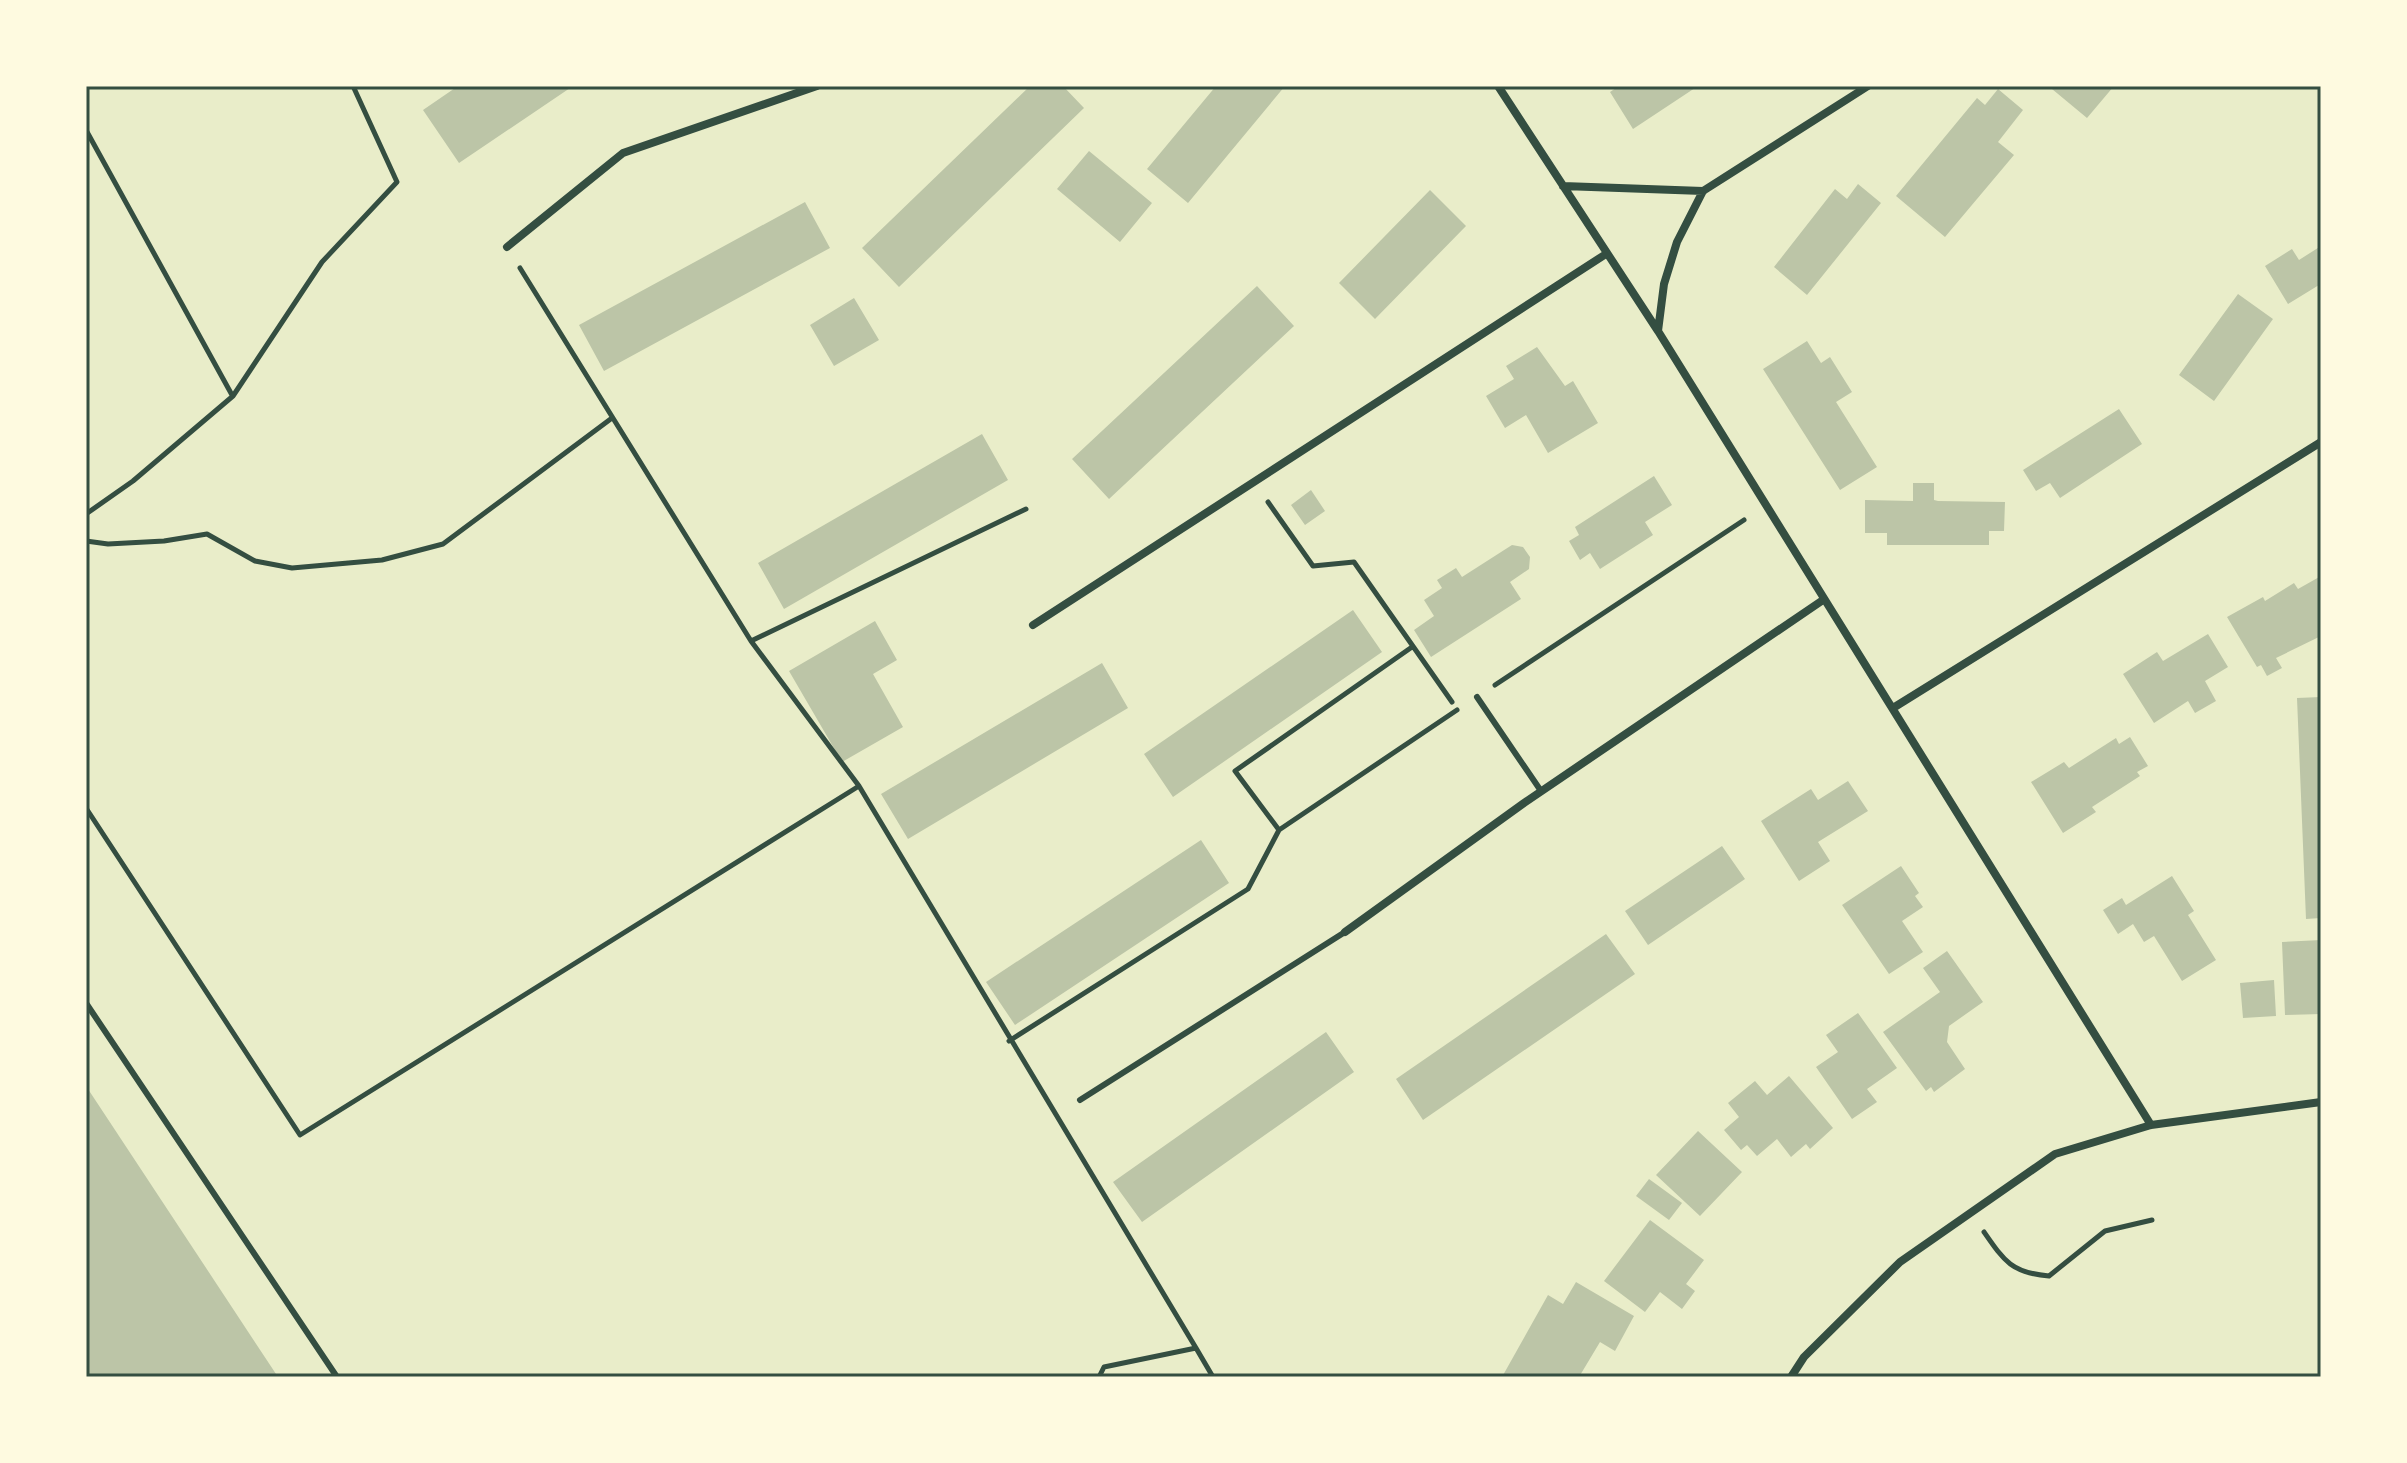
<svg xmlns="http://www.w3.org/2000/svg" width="2407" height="1463" font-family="'Asap Condensed',sans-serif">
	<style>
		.building { fill: #bcc5a7 }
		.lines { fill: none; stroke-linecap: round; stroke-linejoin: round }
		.path { stroke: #344e41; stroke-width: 5 }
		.service { stroke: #344e41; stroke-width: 6 }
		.minor { stroke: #344e41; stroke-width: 8 }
		.neatline { fill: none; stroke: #344e41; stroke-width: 3 }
	</style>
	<rect width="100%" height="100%" fill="#e9edc9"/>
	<!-- building -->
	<path class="building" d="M458 86H573L459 163 423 110Z
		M1030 86H1063L1084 108 899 287 862 248Z
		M1216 86H1285L1188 203 1147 169Z
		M1619 86H1698L1633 129 1610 92Z
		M2054 86H2114L2087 118 2052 89Z
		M1998 89 2023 110 1998 142 2014 155 1945 237 1896 196 1977 98 1985 105Z
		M1089 151 1152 203 1120 242 1057 189Z
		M1858 184 1881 203 1807 295 1774 267 1835 189 1847 199Z
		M1430 190 1466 226 1375 319 1339 283Z
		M805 202 830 248 604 371 579 325Z
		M2321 246V289L2319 285 2288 304 2265 266 2292 249 2299 260Z
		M1257 286 1294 326 1109 499 1072 459Z
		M2238 294 2273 319 2214 401 2179 375Z
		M854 298 879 340 834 366 810 325Z
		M1807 341 1821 363 1830 357 1852 392 1836 402 1877 467 1840 490 1763 369Z
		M1537 347 1565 386 1573 381 1598 423 1548 453 1526 415 1505 428 1486 396 1514 379 1506 366Z
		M2119 409 2142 444 2060 498 2050 483 2036 491 2023 470Z
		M982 434 1008 480 784 609 758 563Z
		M1654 476 1672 505 1645 522 1653 535 1600 569 1590 553 1580 560 1569 541 1579 535 1575 527Z
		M1913 483H1934V500L1938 501 2005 502 2004 531H1989V545H1887V533H1865V500L1913 501Z
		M1311 490 1325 511 1305 525 1291 505Z
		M1512 545 1523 547 1530 557 1529 569 1510 582 1521 599 1431 657 1414 630 1434 616 1424 600 1442 588 1437 580 1456 568 1462 577Z
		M2321 576V636L2276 658 2282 668 2267 676 2261 665 2257 667 2227 617 2263 597 2265 601 2294 583 2298 589Z
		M1353 610 1382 652 1173 797 1144 754Z
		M875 621 897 660 873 674 903 727 842 762 789 671Z
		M2208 634 2228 667 2205 681 2216 701 2195 713 2188 701 2154 723 2123 674 2157 652 2163 661Z
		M1102 663 1128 708 908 839 881 794Z
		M2321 697V918L2306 919 2297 698Z
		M2130 737 2148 766 2137 772 2140 776 2092 807 2096 812 2063 833 2031 782 2064 762 2069 768 2116 738 2119 744Z
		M1848 781 1868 811 1818 842 1830 861 1799 881 1761 821 1811 789 1818 800Z
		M1201 840 1229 883 1015 1025 986 982Z
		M1722 846 1745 879 1648 945 1625 911Z
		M1901 866 1919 893 1915 896 1923 907 1902 921 1923 952 1889 974 1842 905Z
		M2172 876 2194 911 2188 915 2216 960 2182 981 2154 936 2144 942 2133 924 2118 934 2103 910 2122 898 2126 905Z
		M1606 934 1635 974 1423 1120 1396 1079Z
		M2321 940V1014L2285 1015 2282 942Z
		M1947 951 1983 1002 1949 1026 1947 1042 1965 1069 1934 1092 1931 1087 1926 1091 1883 1032 1940 992 1923 968Z
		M2274 980 2276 1016 2243 1018 2240 983Z
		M1858 1013 1897 1068 1867 1089 1877 1102 1852 1119 1816 1067 1838 1052 1826 1035Z
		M1326 1032 1354 1072 1142 1222 1113 1182Z
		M1789 1076 1833 1128 1810 1149 1806 1144 1791 1157 1777 1139 1757 1156 1747 1145 1741 1150 1724 1130 1739 1117 1728 1103 1755 1081 1767 1095Z
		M86 1086 278 1377H86Z
		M1698 1131 1742 1172 1700 1216 1656 1175Z
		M1649 1179 1682 1203 1669 1220 1636 1196Z
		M1650 1220 1704 1260 1686 1284 1695 1291 1682 1309 1660 1292 1645 1312 1604 1281Z
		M1576 1282 1634 1316 1615 1351 1600 1342 1579 1377H1502L1548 1295 1563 1304Z"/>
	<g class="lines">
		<!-- path -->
		<path class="path" d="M86 130 232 395
			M520 268 751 641 859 786 1196 1348 1104 1367 1099 1377
			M1268 502 1313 566 1354 562 1452 702
			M86 514 133 481 233 396 322 262 397 182 353 86
			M86 541 108 544 164 541 207 534 255 561 292 568 382 560 443 544 612 418
			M751 641 1026 509
			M1495 685 1744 520
			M86 808 300 1135 859 786
			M1279 830 1235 771 1412 647
			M1009 1041 1248 889 1279 830 1457 710
			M1984 1232C2004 1261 2012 1273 2049 1276L2105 1231 2152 1220
			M1196 1348 1213 1377"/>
		<!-- service -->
		<path class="service" d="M1477 697 1541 791
			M86 1003 337 1377
			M1080 1100 1345 932"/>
		<!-- minor -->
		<path class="minor" d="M1498 86 1658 331
			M1868 86 1703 191 1677 242 1664 284 1658 331 2151 1125
			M1563 186 1703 191
			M507 247 623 153 817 86
			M1033 625 1606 254
			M1893 708 2321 442
			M1345 932 1524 803 1823 600
			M1791 1377 1804 1357 1900 1262 2055 1154 2151 1125 2321 1102"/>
	</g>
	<!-- border -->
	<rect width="2407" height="1463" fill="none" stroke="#fefae0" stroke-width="176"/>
	<rect x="88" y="88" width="2231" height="1287" class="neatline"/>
</svg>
